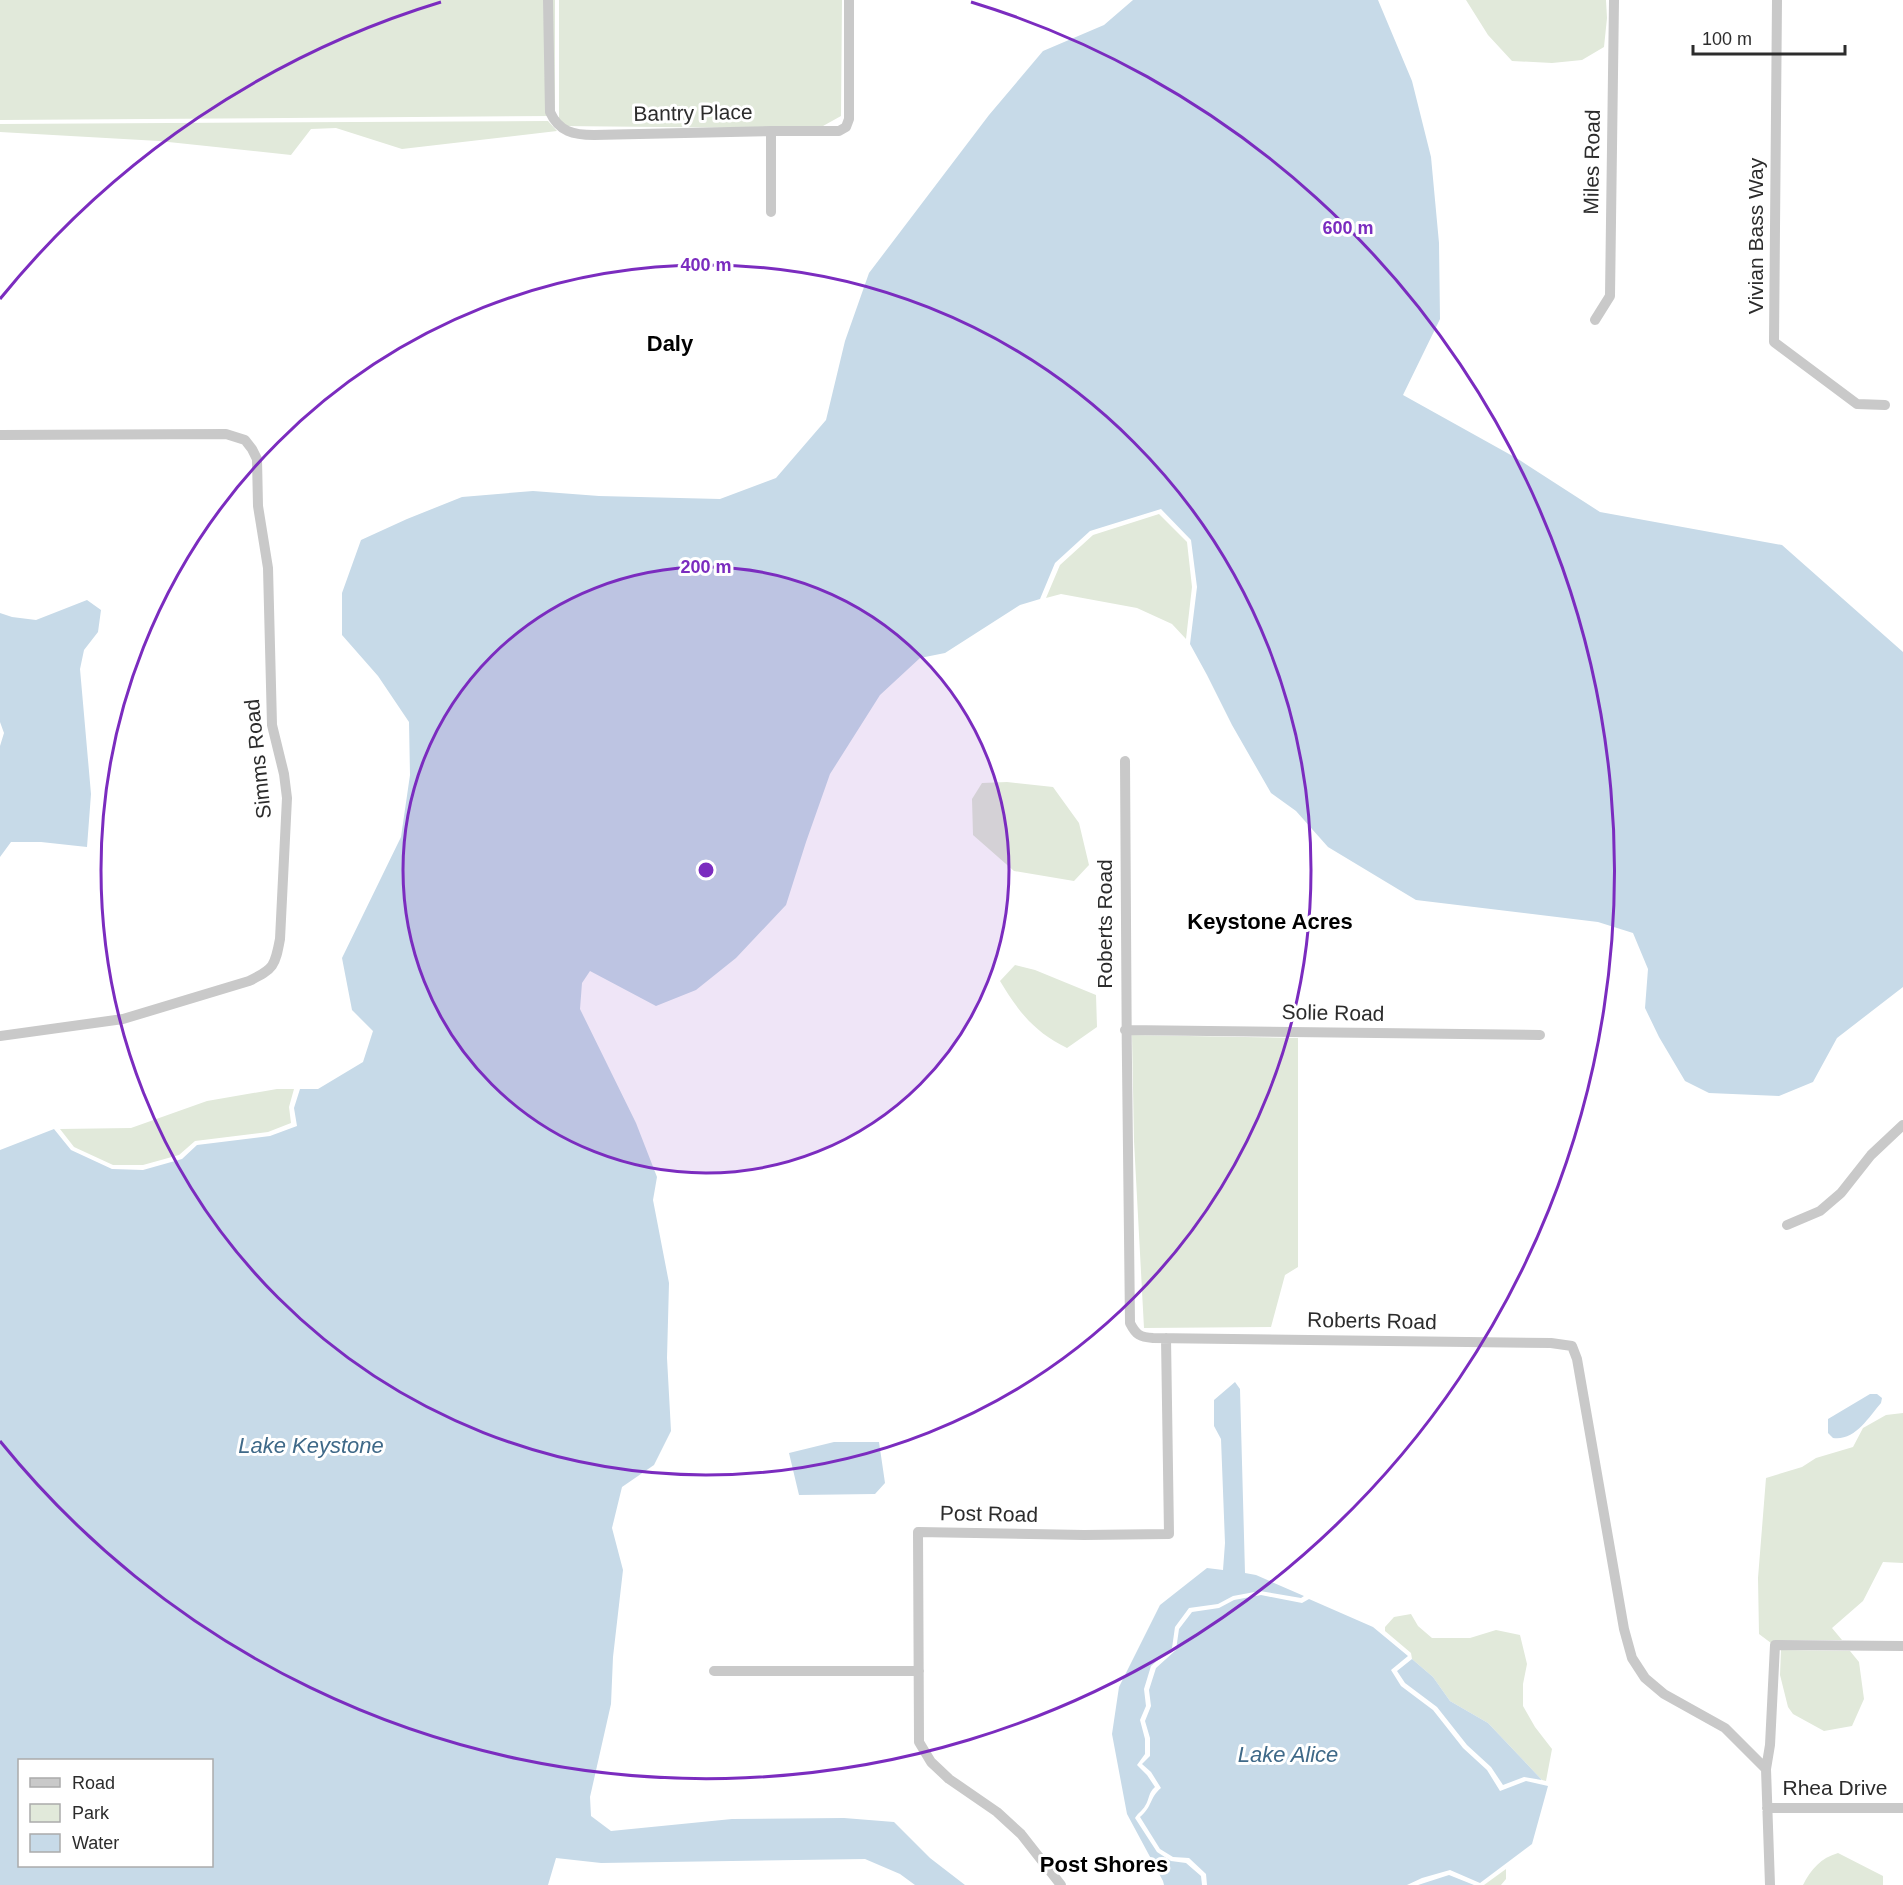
<svg xmlns="http://www.w3.org/2000/svg" width="1903" height="1885" font-family="Arial,sans-serif">
	<style>
		.green { fill: #e1e9da }
		.water { fill: #c7dae8; fill-rule: evenodd }
		.lines { fill: none; stroke-linecap: round; stroke-linejoin: round }
		.street { stroke: #c9c9c9; stroke-width: 10 }
		.ring { fill: none; stroke: #7b2cbf; stroke-width: 3 }
		.labels { text-anchor: middle; stroke-width: 6; stroke-linejoin: round; paint-order: stroke }
		.street-label { font-size: 21px; fill: #2c2c2c; stroke: #fff }
		.neighbourhood-label { font-size: 22px; font-weight: bold; fill: #000; stroke: #fff }
		.water-label { font-size: 22px; font-style: italic; fill: #3f6988; stroke: #fff }
		.centre { fill: #7b2cbf; stroke: #fff; stroke-width: 3 }
		.ring-label { font-size: 18px; text-anchor: middle; font-weight: bold; fill: #7b2cbf; stroke: #fff; stroke-width: 6; stroke-linejoin: round; paint-order: stroke }
	</style>
	<rect width="100%" height="100%" fill="#fff"/>
	<!-- green -->
	<path class="green" d="M0 0H555V116L0 120Z
		M559 0H842L841 116 823 126 763 128 559 126Z
		M1466 0H1606L1607 18 1604 47 1582 60 1552 63 1512 61 1488 35Z
		M548 121 557 131 402 149 336 128 311 129 291 155 159 141 0 132V124Z
		M1159 514 1187 542 1192 587 1186 639 1172 624 1137 608 1061 594 1046 598 1060 565 1093 535Z
		M1007 782 1053 787 1079 823 1089 865 1074 881 1014 871 973 835 972 799 982 783Z
		M1015 965 1035 970 1096 995 1097 1027 1067 1048C1034 1032 1018 1011 1000 981Z
		M1132 1035 1298 1038V1267L1285 1275 1271 1327 1144 1328 1134 1141Z
		M277 1089H294L289 1107 291 1123 268 1132 195 1141 179 1155 143 1165H113L74 1147 60 1129 131 1128 207 1101Z
		M1903 1413V1563L1883 1562 1863 1601 1832 1628 1842 1640H1775L1771 1643 1759 1634 1758 1578 1766 1478 1802 1467 1816 1458 1853 1447 1863 1428 1886 1415Z
		M1411 1614 1418 1626 1432 1638H1470L1496 1630 1520 1635 1527 1664 1523 1684V1706L1535 1727 1552 1749 1546 1781 1542 1780 1488 1723 1450 1701 1433 1677 1412 1659 1411 1653 1385 1631V1627L1394 1617Z
		M1781 1650 1850 1651 1859 1662 1864 1699 1852 1726 1824 1731 1793 1714 1788 1707 1780 1675Z
		M1838 1853 1883 1876V1885H1803C1811 1869 1821 1858 1838 1853Z
		M1506 1869V1879L1501 1885H1484Z"/>
	<!-- water -->
	<path class="water" d="M1133 0H1378L1412 81 1431 157 1439 243 1440 319 1403 395 1518 459 1600 512 1782 545 1903 652V987L1837 1038 1813 1082 1779 1096 1709 1093 1685 1081 1659 1037 1645 1008 1648 969 1633 933 1598 922 1416 900 1328 847 1296 811 1271 793 1232 725 1207 675 1190 644 1197 587 1191 540 1161 509 1090 531 1055 563 1040 599 1020 605 945 653 920 658 880 695 830 774 806 842 786 905 736 958 696 990 656 1006 590 971 582 983 580 1009 636 1123 657 1177 653 1200 669 1283 667 1358 671 1431 654 1465 622 1487 612 1528 623 1570 613 1657 611 1704 590 1797 591 1816 611 1831 732 1819 844 1818 894 1822 930 1858 965 1885H915L900 1874 865 1859 601 1863 556 1858 548 1885H0V1150L54 1129 71 1150 112 1169 143 1170 182 1159 197 1145 270 1136 297 1126 294 1108 300 1089H318L363 1062 373 1031 352 1010 342 958 401 837 410 775 409 722 378 676 342 635V593L361 540 407 519 462 497 533 491 599 496 720 499 776 478 826 420 845 341 869 273 989 115 1043 51 1104 25ZM20 1760H212V1866H20Z
		M87 600 101 610 98 632 84 650 80 669 91 794 87 847 41 842H11L0 857V746L4 733 0 722V613L12 617 36 620Z
		M1235 1382 1240 1389 1245 1573 1256 1575 1304 1596 1301 1598 1260 1591 1233 1596 1218 1604 1189 1608 1175 1627 1172 1648 1151 1666 1144 1689 1146 1706 1140 1720 1145 1739V1754L1137 1765 1147 1775 1155 1787C1148 1793 1150 1798 1145 1806 1143 1810 1138 1813 1135 1818L1157 1852 1171 1861 1186 1863 1201 1876 1202 1885H1164L1163 1881 1127 1814 1112 1734 1119 1687 1160 1605 1207 1568 1223 1570 1225 1543 1221 1439 1214 1426V1400Z
		M1870 1394H1877L1882 1398 1881 1403C1868 1418 1855 1441 1833 1438L1828 1433V1419Z
		M834 1442H879L885 1483 875 1494 799 1495 789 1453Z
		M1261 1595 1302 1603 1309 1599 1373 1627 1408 1656 1391 1670 1401 1686 1433 1710 1463 1748 1487 1770 1500 1791 1526 1781 1548 1786 1532 1844 1480 1883 1450 1870 1422 1878 1407 1885H1207L1206 1874 1189 1858 1173 1857 1160 1849 1140 1817C1153 1806 1149 1798 1161 1788L1151 1772 1142 1764 1150 1756V1738L1145 1721 1151 1706 1149 1690 1156 1668 1176 1650 1179 1629 1192 1612 1219 1608 1234 1600Z
		M1412 1659 1433 1677 1450 1701 1488 1723 1542 1780 1524 1777 1503 1785 1491 1767 1467 1745 1437 1707 1405 1683 1397 1671Z
		M1449 1875 1474 1885H1418Z"/>
	<g class="lines">
		<!-- street -->
		<path class="street" d="M548 0 550 112C559 132 574 135 594 135L771 131H839L846 127 849 119V0
			M1777 0 1774 342 1857 404 1885 405
			M771 212V131
			M1595 320 1610 296 1614 0
			M0 435 226 434 245 440 252 449 257 459 258 506 268 568 272 725 284 774 287 798 280 939C275 966 274 969 249 981L123 1019 0 1036
			M1125 761C1125 948 1128 1136 1130 1323 1136 1335 1140 1337 1153 1338L1551 1343 1572 1346 1577 1359 1624 1629 1632 1658 1645 1678 1664 1694 1725 1728 1766 1769 1770 1885
			M1125 1030 1540 1035
			M1787 1225 1820 1211 1841 1193 1871 1155 1903 1125
			M714 1671H919
			M1766 1769 1770 1745 1775 1645 1903 1646
			M1767 1808H1903
			M1061 1885 1021 1834 997 1812 949 1779 931 1762 919 1742 918 1532 1084 1535 1169 1534 1166 1338"/>
	</g>
	<!-- distance rings -->
	<circle cx="706" cy="870" r="303" fill="#7b2cbf" fill-opacity=".12"/>
	<g class="ring">
		<circle cx="706" cy="870" r="303"/>
		<circle cx="706" cy="870" r="605"/>
		<path d="M0 299A908 908 0 0 1 441 2M971 2A908 908 0 1 1 0 1441"/>
	</g>
	<g class="labels">
		<!-- street labels -->
		<g class="street-label">
			<text transform="translate(693 113) rotate(-1)" y="7">Bantry Place</text>
			<text transform="translate(1592 162) rotate(-89)" y="7">Miles Road</text>
			<text transform="translate(1756 236) rotate(-90)" y="7">Vivian Bass Way</text>
			<text transform="translate(258 759) rotate(-96)" y="7">Simms Road</text>
			<text transform="translate(1105 924) rotate(-90)" y="7">Roberts Road</text>
			<text transform="translate(1333 1013) rotate(1)" y="7">Solie Road</text>
			<text transform="translate(1372 1321) rotate(1)" y="7">Roberts Road</text>
			<text transform="translate(989 1514) rotate(1)" y="7">Post Road</text>
			<text x="1835" y="1795">Rhea Drive</text>
		</g>
		<!-- neighbourhood labels -->
		<g class="neighbourhood-label">
			<text x="670" y="351">Daly</text>
			<text x="1270" y="929">Keystone Acres</text>
			<text x="1104" y="1872">Post Shores</text>
		</g>
		<!-- water labels -->
		<g class="water-label">
			<text x="311" y="1453">Lake Keystone</text>
			<text x="1288" y="1762">Lake Alice</text>
		</g>
	</g>
	<circle cx="706" cy="870" r="9" class="centre"/>
	<g class="ring-label">
		<text x="1348" y="234">600 m</text>
		<text x="706" y="271">400 m</text>
		<text x="706" y="573">200 m</text>
	</g>
	<!-- legend -->
	<rect x="18" y="1759" width="195" height="108" fill="#ffffff" stroke="#ababab" stroke-width="1.5"/>
	<rect x="30" y="1778" width="30" height="9" fill="#c9c9c9" stroke="#ababab" stroke-width="1.5"/>
	<text x="72" y="1789" font-size="18" fill="#2c2c2c">Road</text>
	<rect x="30" y="1804" width="30" height="18" fill="#e1e9da" stroke="#ababab" stroke-width="1.5"/>
	<text x="72" y="1819" font-size="18" fill="#2c2c2c">Park</text>
	<rect x="30" y="1834" width="30" height="18" fill="#c7dae8" stroke="#ababab" stroke-width="1.5"/>
	<text x="72" y="1849" font-size="18" fill="#2c2c2c">Water</text>
	<!-- scale -->
	<path d="M1693 45v9h152v-9" fill="none" stroke="#2c2c2c" stroke-width="3"/>
	<text x="1702" y="45" font-size="18" fill="#2c2c2c" stroke="#ffffff" stroke-width="4.5" paint-order="stroke">100 m</text>
</svg>
